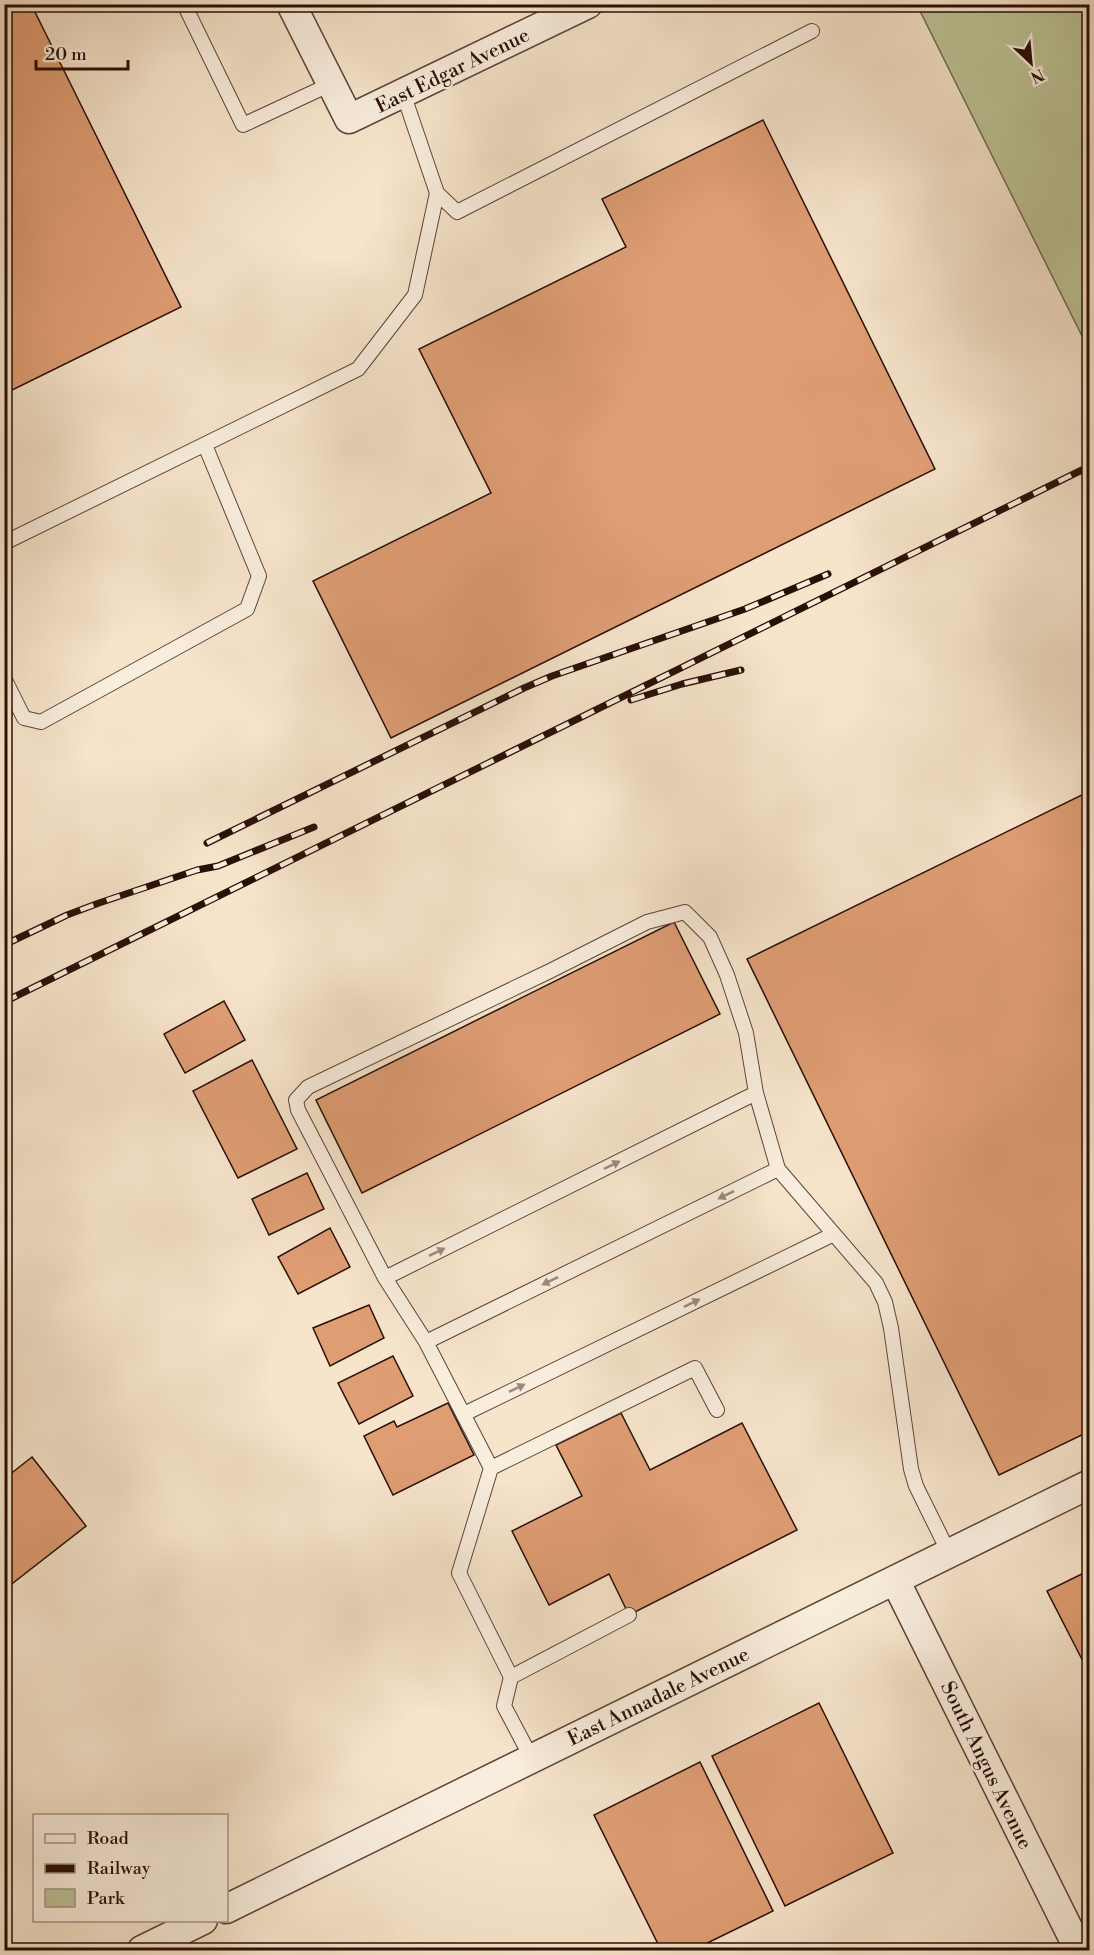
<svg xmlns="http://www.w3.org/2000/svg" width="1094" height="1955" font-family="'Libre Bodoni',serif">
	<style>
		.green { fill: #bcc497; stroke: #726a4e; stroke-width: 1.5 }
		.building { fill: #df9d74; stroke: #290f06; stroke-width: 1.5 }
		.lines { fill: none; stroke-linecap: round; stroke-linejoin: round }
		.service-casing { stroke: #5c4437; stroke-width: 16 }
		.minor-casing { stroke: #5c4437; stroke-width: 31 }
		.service { stroke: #f9eddd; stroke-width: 14 }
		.minor { stroke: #f9eddd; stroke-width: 28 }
		.rail-casing { stroke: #290f06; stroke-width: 7 }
		.rail { stroke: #f9eddd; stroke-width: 4.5; stroke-dasharray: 14; stroke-linecap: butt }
		.oneway { fill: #9b897c }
		.labels { text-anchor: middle; stroke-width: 4.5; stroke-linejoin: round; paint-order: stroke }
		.street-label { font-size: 20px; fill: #290f06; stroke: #f9eddd }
	</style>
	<rect width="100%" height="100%" fill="#f6e4cb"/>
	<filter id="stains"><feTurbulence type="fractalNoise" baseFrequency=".00333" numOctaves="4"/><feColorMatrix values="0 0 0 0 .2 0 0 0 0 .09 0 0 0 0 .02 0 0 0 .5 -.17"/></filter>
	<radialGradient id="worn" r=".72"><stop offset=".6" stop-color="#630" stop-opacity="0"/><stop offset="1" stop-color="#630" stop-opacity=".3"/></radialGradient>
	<!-- green -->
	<path class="green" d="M917 5H1089V350Z"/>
	<!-- building -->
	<path class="building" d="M4 4H31L181 307 4 394Z
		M763 120 935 469 391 738 313 581 491 493 419 349 626 247 602 199Z
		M1090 791V1431L999 1475 747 959Z
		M674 922 720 1014 362 1193 316 1100Z
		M224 1001 245 1040 185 1073 164 1034Z
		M252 1060 297 1149 238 1178 193 1091Z
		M307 1173 324 1209 269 1235 252 1199Z
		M330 1228 350 1267 298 1294 278 1257Z
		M369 1305 384 1338 330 1366 313 1328Z
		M393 1356 413 1396 359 1424 338 1383Z
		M448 1403 474 1455 393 1495 364 1436 394 1421 397 1427Z
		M621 1413 650 1470 742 1423 797 1530 629 1615 609 1574 549 1605 512 1531 582 1496 556 1445Z
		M32 1457 86 1526 4 1590V1479Z
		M1090 1570V1675L1047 1591Z
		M819 1703 893 1853 785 1906 712 1756Z
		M700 1762 773 1911 693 1950H661L594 1815Z"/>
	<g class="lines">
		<!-- service casing -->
		<g class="service-casing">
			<path id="service" d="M184 4 243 125 331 84
				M403 93 437 193 457 212 812 31
				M4 543 358 369 415 295 437 193
				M4 678 24 718 41 722 247 609 259 576 205 445
				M385 1278 756 1093
				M426 1342 778 1169
				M464 1414 834 1234
				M491 1468 695 1368 717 1410
				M511 1677 629 1615
				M532 1759 504 1706 511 1677 459 1573 491 1468 426 1342 385 1278 298 1110 296 1100 308 1087 550 971 647 922 685 912 710 937 727 975 746 1033 756 1093 778 1169 876 1283 885 1302 891 1328 911 1469 916 1486 949 1553"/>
		</g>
		<!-- minor casing -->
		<g class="minor-casing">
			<path id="minor" d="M291 4 349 119 588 4
				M895 1580 1079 1950
				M226 1909 1090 1484
				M142 1950 203 1920"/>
		</g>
		<!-- service -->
		<use href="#service" class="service"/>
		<!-- minor -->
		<use href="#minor" class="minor"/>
		<!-- rail casing -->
		<g class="rail-casing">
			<path id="rail" d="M631 700 682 684 741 670
				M207 843 524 688 552 676 745 609 828 574
				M4 945 67 915 99 903 197 870 218 866 314 827
				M4 1002 1090 466"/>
		</g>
		<!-- rail -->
		<use href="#rail" class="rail"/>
	</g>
	<!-- one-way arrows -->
	<defs><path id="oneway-solid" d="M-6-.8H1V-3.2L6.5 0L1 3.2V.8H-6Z" transform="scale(1.5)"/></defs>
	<g class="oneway">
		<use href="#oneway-solid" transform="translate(612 1165) rotate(-26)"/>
		<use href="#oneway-solid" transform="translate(726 1195) rotate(154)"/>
		<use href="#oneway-solid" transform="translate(437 1252) rotate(-26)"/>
		<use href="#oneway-solid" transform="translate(550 1281) rotate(154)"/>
		<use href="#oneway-solid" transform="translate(692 1303) rotate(-26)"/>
		<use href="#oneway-solid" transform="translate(517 1388) rotate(-26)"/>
	</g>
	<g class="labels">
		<!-- street labels -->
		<g class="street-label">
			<text transform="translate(452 70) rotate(-26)" y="7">East Edgar Avenue</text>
			<text transform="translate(658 1696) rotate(-26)" y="7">East Annadale Avenue</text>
			<text transform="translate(987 1765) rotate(64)" y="7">South Angus Avenue</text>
		</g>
	</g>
	<!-- margin -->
	<rect width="1094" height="1955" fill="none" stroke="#f6e4cb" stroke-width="24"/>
	<rect x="6" y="6" width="1082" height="1943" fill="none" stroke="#290f06" stroke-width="3"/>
	<rect x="12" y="12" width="1070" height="1931" fill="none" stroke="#290f06" stroke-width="1.5"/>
	<!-- legend -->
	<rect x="33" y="1814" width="195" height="108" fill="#f9eddd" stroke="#a69487" stroke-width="1.5"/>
	<rect x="45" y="1834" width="30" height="9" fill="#f9eddd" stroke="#a69487" stroke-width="1.5"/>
	<text x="87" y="1844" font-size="18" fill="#290f06">Road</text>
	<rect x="45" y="1864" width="30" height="9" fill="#290f06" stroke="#a69487" stroke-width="1.5"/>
	<text x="87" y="1874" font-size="18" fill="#290f06">Railway</text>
	<rect x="45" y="1889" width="30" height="18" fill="#bcc497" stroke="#a69487" stroke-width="1.5"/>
	<text x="87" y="1904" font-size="18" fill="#290f06">Park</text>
	<!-- north arrow -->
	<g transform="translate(1031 63) rotate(154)" stroke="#f9eddd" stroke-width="4.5" paint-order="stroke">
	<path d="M0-4.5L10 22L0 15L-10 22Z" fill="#290f06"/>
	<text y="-9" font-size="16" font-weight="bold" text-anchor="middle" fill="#290f06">N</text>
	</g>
	<!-- scale -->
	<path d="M36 60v9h92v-9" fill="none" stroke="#290f06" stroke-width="3"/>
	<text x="45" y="60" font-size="18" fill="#290f06" stroke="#f9eddd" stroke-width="4.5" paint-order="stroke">20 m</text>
	<rect width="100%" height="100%" filter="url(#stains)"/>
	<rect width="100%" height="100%" fill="url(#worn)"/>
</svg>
